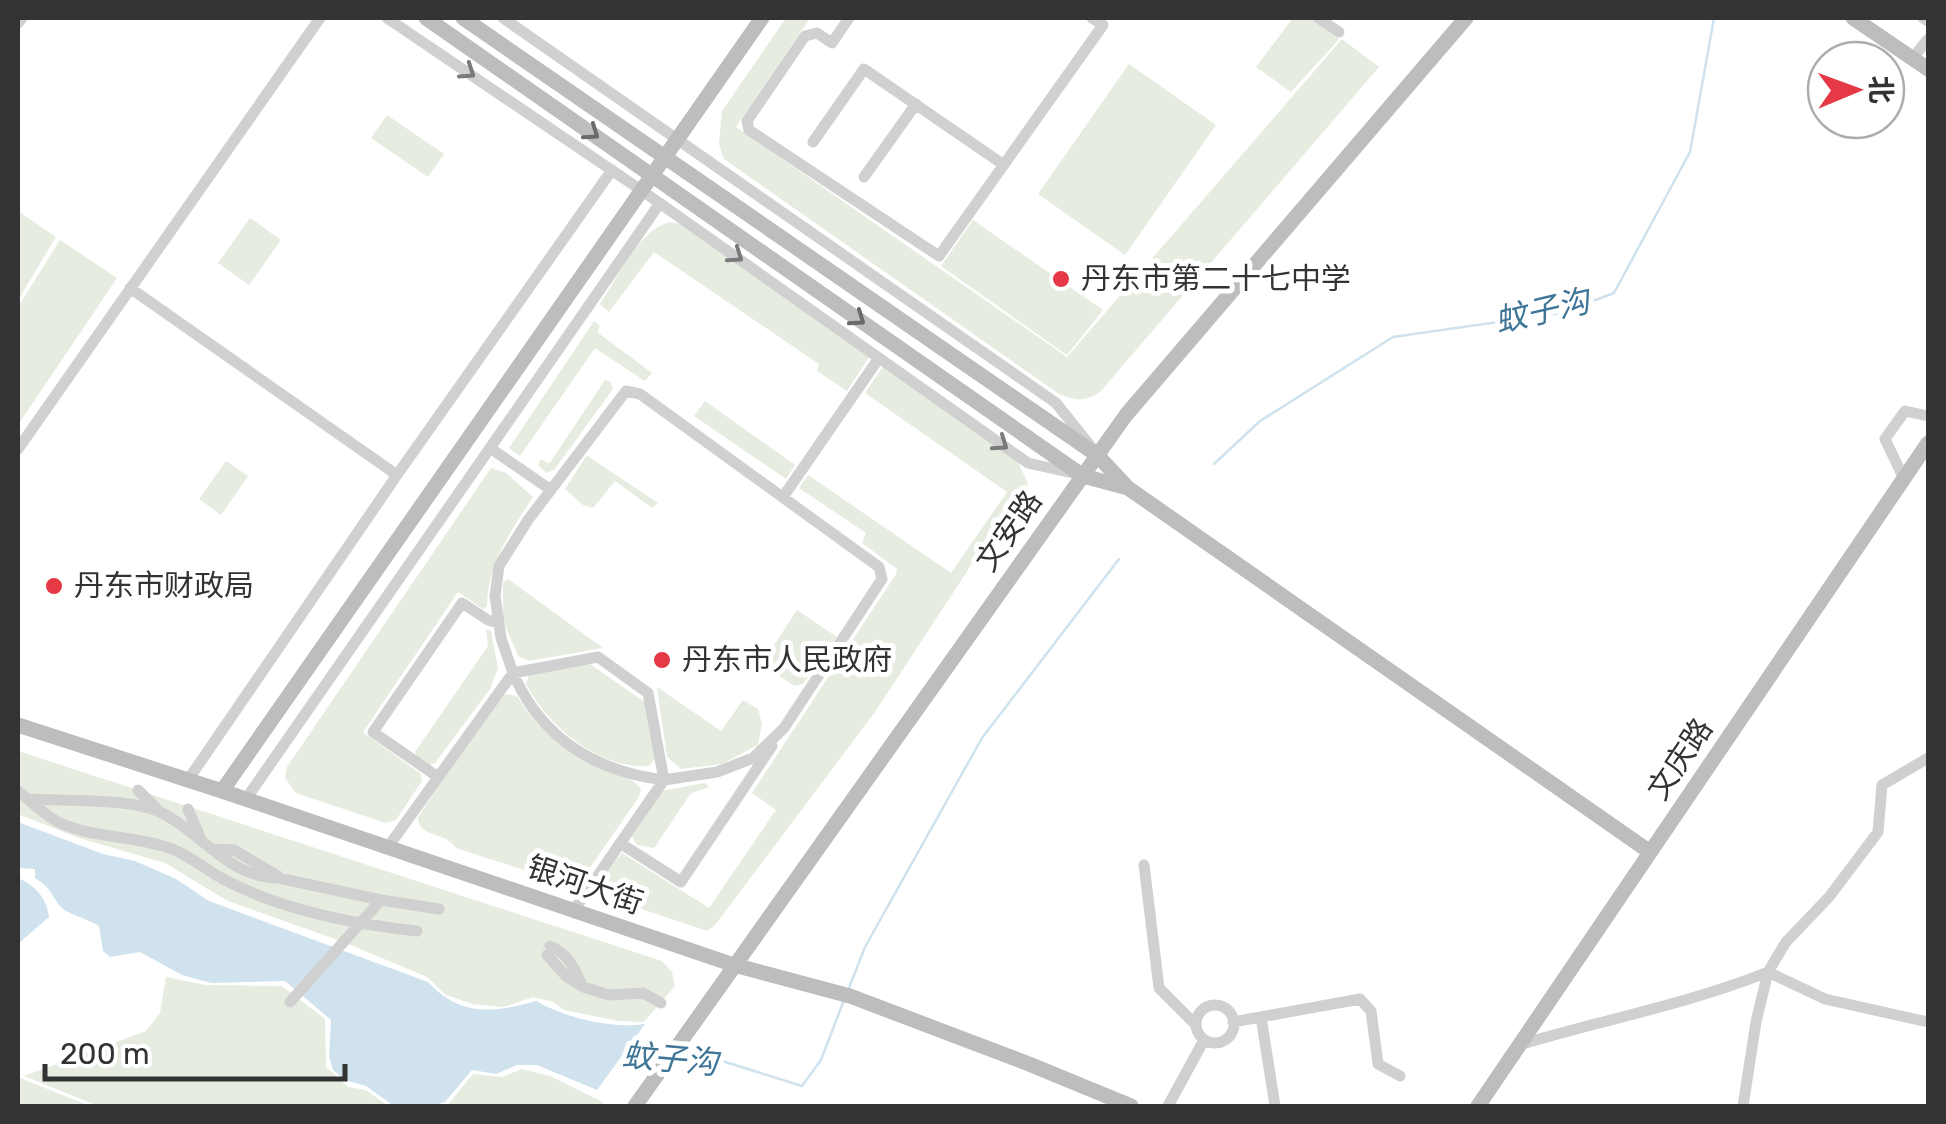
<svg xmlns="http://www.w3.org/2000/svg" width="1946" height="1124" font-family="Rubik,'Noto Sans SC',sans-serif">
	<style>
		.green { fill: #e6ecdf }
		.water { fill: #cfe2ee }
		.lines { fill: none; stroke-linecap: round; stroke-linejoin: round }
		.stream { stroke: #cfe2ee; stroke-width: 2.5 }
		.street { stroke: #d0d0d0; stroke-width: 11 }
		.secondary { stroke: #bdbdbd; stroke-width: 15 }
		.oneway { stroke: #7a7a7a }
		.oneway2 { stroke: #6a6a6a }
		.poi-dot { fill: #e63946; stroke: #fff; stroke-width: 4 }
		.labels { text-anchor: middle; stroke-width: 10; stroke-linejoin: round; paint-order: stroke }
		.poi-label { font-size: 30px; fill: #333; stroke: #fff; text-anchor: start }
		.street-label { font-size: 30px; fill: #333; stroke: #fff }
		.water-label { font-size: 32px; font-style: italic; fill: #3f7597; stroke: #fff }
	</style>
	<rect width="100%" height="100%" fill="#fff"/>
	<!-- green -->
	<path class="green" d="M786 18H810L736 127 1067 357 1342 39 1379 67 1100 392C1085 402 1076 401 1059 394L724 159 719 144 722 111Z
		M1293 18H1309L1339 39 1291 92 1256 67Z
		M1129 64 1216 125 1125 255 1038 194Z
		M387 115 444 154 428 177 371 138Z
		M18 211 56 237 18 300Z
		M250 218 281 240 249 285 218 263Z
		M973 220 1103 310 1067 355 941 266Z
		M670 222 684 225 869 357 847 391 817 371 819 364 654 252 609 312 600 304C618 277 638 230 670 222Z
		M60 240 117 278 18 425V307Z
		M594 321 600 326 597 332 652 373 645 381 595 348 520 456 509 448Z
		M884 365 1018 462 1028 484 1017 495 875 712 715 925 707 931 609 898 602 894C600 876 611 866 622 853L709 908 776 810 752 793 896 574 897 569 862 543 866 533 799 488 808 475 951 573 1007 492 865 393Z
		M605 380 610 381 613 389 554 470 546 473 538 465 541 459 549 464Z
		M705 401 795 465 786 479 694 416Z
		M587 455 589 457 658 503 652 508 615 481 593 508 583 505 565 489Z
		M226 461 248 476 221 515 199 499Z
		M491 468 506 473 533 497C510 533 488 562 487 606L483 609 458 592 363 732 421 774 422 781 396 820 386 823 296 793 285 778 287 767Z
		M508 579 603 648 529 661 518 656 503 620V582Z
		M797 610 837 637 803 684 795 686 761 665Z
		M486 629 491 631 498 668 490 689 435 763 429 765 416 756 415 752 488 646Z
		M590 664 646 703 655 759 649 766C598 769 549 727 526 684L529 674Z
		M657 687 721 731 743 700 758 709 762 724 758 745 722 764 681 769 667 757Z
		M506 694 517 696C538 731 569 756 607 771 620 777 632 776 641 789L639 797 580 882 571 885 555 880 456 848C446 831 419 839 418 817L496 701Z
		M18 751 662 961 672 972 675 986 644 1022 619 1021 564 1010 553 1002 533 997 504 1007 472 1004 446 995 427 977 346 943 228 901 165 863 79 838 18 814Z
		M705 783 709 787 691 793 654 848 637 845 632 837 662 791Z
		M166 977 205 985 282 986 325 1019 326 1067 348 1087 366 1090 388 1106H98L24 1076 146 1031 160 1013Z
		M522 1069 550 1076 603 1102 601 1106H447L473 1074 502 1077Z
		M20 1078 90 1106H18Z"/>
	<!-- water -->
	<path class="water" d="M18 822 103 854 135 861 176 879 209 901 428 982C461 1017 493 1013 536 1001 566 1018 611 1029 645 1024L597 1090 537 1065H517L496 1074 472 1070 445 1102 431 1106H394L366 1086 345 1080 333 1070 329 1056 331 1020 285 981 211 983 182 975 140 952 110 957 103 951 99 926C88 919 70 915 62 908 49 894 54 890 35 878V869L18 868Z
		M18 878C35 885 47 898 49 917L18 944Z"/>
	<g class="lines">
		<!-- stream -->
		<path class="stream" d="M1214 464 1260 421 1393 337 1561 313 1614 293 1690 152 1714 18
			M849 988 865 947 982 738 1119 559
			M621 1054 662 1056
			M675 1057 719 1060 802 1086 821 1060 844 1000"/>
		<!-- street -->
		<path class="street" d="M387 18 641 190 1028 463 1077 474
			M503 18 1056 403 1092 448
			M849 18 832 43 817 33 805 36 747 121 749 130 939 256 1103 25 1092 18
			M1318 18 1339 32
			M1923 18 1928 21
			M18 23 22 18
			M1913 58 1928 39
			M813 142 864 69 1004 165
			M864 177 916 104
			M130 288 397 475
			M18 449 320 18
			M1904 479 1885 439 1905 411 1928 416
			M551 490 490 448 660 203
			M783 497 879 358
			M598 657 648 693 664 780C594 771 541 738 513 673Z
			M1928 758 1882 785 1878 832 1829 897 1786 942 1768 972 1825 999 1928 1022
			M438 777 373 732 462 603 488 620 499 623
			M188 780 397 475 612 170
			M138 790 156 808
			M18 791C31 801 45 816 60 823 95 839 136 835 172 849 191 856 207 871 225 880 282 910 353 924 417 931
			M29 799C63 801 131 798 160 812 202 832 228 878 279 878L381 900
			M246 799 490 448
			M188 809 200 837
			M620 843 681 882 772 746
			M388 847 513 673 501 638 495 596 499 566 528 520 626 391 640 394 879 567 882 579 784 728 753 758 717 772 664 780 574 910
			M211 849 234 850 278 876
			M1144 865 1159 988 1195 1024
			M550 946C569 954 575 970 583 987L609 995 643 993 661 1003
			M547 955 567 977 580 985
			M290 1002 381 900 439 909
			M1196 1024a19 19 0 1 1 38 0a19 19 0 1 1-38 0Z
			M1261 1017 1275 1106
			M1233 1022 1360 999 1371 1011 1378 1064 1400 1076
			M1519 1045C1602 1020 1688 1004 1768 972L1756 1022 1743 1106
			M1168 1106 1204 1040"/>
		<!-- secondary -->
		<path class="secondary" d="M426 18 1083 476 1128 488 1097 455 463 18
			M1853 18 1928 69
			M1128 488 1650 852
			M18 725 222 791 734 965 850 996 1029 1064 1131 1106
			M222 791 762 18
			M635 1106 1126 415 1466 18
			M1478 1106 1928 443"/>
	</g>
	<!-- one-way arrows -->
	<defs><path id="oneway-chevron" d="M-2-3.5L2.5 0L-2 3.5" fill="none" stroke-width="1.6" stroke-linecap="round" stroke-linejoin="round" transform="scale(2.5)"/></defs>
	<g class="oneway">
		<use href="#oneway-chevron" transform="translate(468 72) rotate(34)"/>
		<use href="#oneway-chevron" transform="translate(736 256) rotate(35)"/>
		<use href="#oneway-chevron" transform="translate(1001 444) rotate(35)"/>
	</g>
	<g class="oneway2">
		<use href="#oneway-chevron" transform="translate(592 133) rotate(35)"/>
		<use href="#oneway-chevron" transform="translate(858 319) rotate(35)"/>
	</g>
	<!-- markers -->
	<g class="poi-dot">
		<circle cx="1061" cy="279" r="10"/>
		<circle cx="54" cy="586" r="10"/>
		<circle cx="662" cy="660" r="10"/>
	</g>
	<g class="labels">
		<!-- poi labels -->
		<g class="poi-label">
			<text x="1081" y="289">丹东市第二十七中学</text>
			<text x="74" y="596">丹东市财政局</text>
			<text x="682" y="670">丹东市人民政府</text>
		</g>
		<!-- street labels -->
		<g class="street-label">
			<text transform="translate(1009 531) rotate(-55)" y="10">文安路</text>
			<text transform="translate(1680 759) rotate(-56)" y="10">文庆路</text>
			<text transform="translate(585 885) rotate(19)" y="10">银河大街</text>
		</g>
		<!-- water labels -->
		<g class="water-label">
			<text transform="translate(1542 311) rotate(-13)" y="11">蚊子沟</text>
			<text transform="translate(670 1059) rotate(5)" y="11">蚊子沟</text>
		</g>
	</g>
	<!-- border -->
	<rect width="1946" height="1124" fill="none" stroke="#333333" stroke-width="40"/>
	<!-- north arrow -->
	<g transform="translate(1856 90) rotate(89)"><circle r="48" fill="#ffffff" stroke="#adadad" stroke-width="2.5"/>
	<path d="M0-8L18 38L0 25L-18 38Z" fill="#e63946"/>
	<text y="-15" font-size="28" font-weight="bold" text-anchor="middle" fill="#333333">北</text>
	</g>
	<!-- scale -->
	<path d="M45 1064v15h300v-15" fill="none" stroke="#333333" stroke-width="5"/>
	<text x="60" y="1064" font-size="30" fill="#333333" stroke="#ffffff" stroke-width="8" paint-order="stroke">200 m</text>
</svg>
